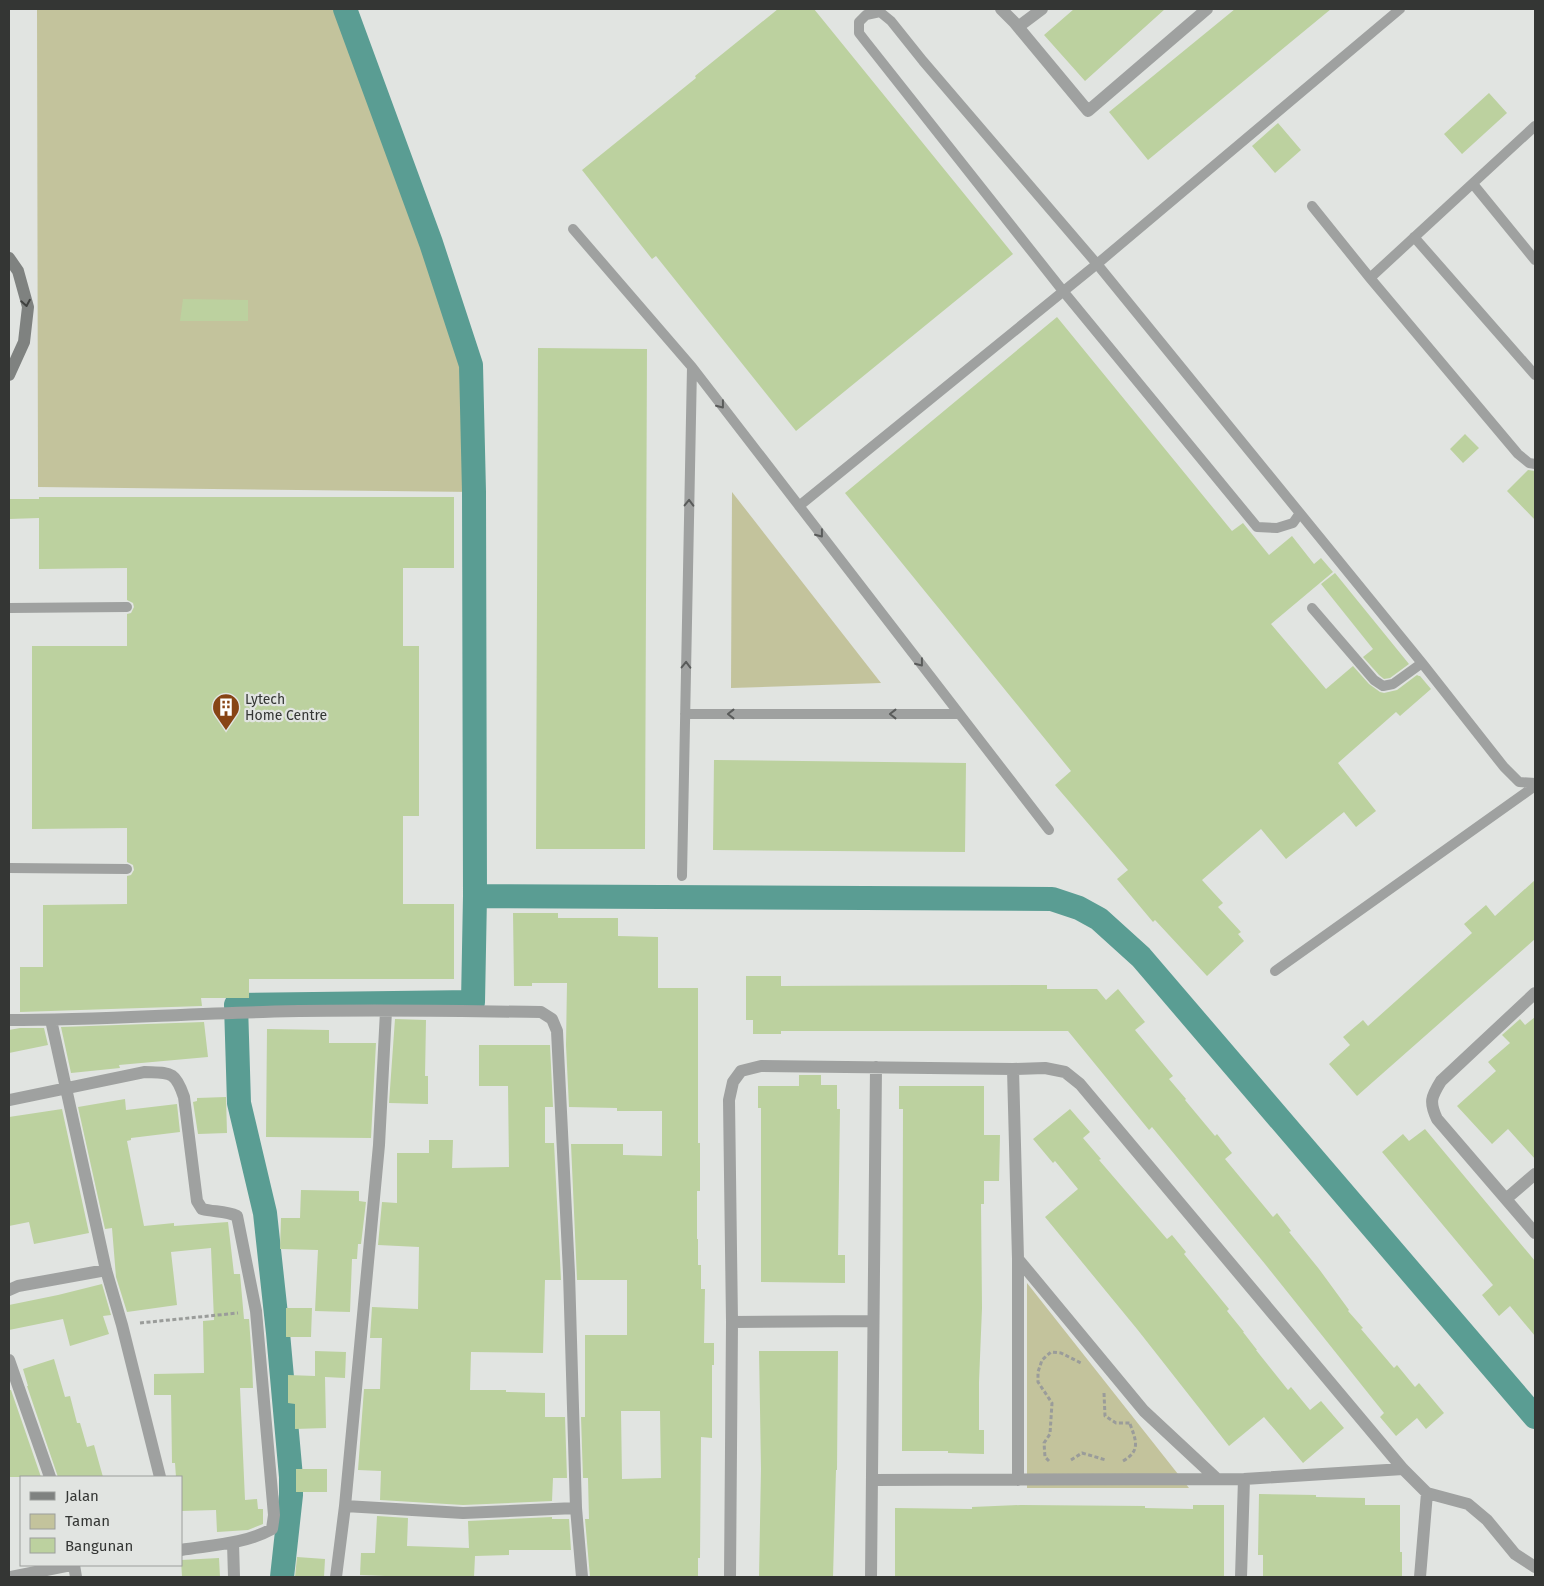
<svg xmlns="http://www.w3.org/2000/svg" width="1544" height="1586" font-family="'Fira Sans',sans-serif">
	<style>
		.green { fill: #c3c39c }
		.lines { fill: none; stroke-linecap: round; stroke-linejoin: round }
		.canal { stroke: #5a9d93; stroke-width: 24 }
		.building { fill: #bcd19f; fill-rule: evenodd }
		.path { stroke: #9a9c9a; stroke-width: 3; stroke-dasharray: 4 2.5; stroke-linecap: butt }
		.lane { stroke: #9fa1a0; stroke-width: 10 }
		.street { stroke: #9fa1a0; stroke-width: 12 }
		.secondary { stroke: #7f8280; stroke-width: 12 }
		.oneway { stroke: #3f413f }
		.oneway2 { stroke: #595b5a }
		.labels { text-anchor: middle; stroke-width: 4.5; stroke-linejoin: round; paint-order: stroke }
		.poi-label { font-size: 14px; fill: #343634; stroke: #e1e4e1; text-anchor: start }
	</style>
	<rect width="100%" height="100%" fill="#e1e4e1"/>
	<!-- green -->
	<path class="green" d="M37 9H345L431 243 471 365 474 492 38 487Z
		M732 492 881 683 731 688Z
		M1027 1283 1189 1488H1027Z"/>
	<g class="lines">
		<!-- canal -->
		<path class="canal" d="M345 9 431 243 471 365 474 492 475 896 1052 899 1079 908 1099 919 1141 957 1535 1417
			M282 1577 291 1495V1477L278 1333 265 1213 239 1103 236 1005 473 1002 475 896"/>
	</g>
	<!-- building -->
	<path class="building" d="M778 9H814L1013 254 796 431 656 256 652 259 582 170 696 78 695 76Z
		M1074 9H1165L1085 81 1044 35Z
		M1235 9H1331L1148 160 1109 112Z
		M1489 93 1507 113 1462 154 1444 134Z
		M1278 123 1301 150 1275 173 1252 146Z
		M183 299 248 300V321H180Z
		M1057 317 1232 531 1243 523 1269 555 1292 536 1314 564 1321 558 1333 572 1271 624 1326 689 1353 666 1369 684 1380 692 1384 693 1397 690 1417 675 1419 676H1420L1431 689 1400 716 1396 712 1338 763 1376 811 1356 827 1344 812 1286 859 1261 829 1202 880 1223 903 1218 907 1241 932 1238 934 1244 941 1207 976 1155 920 1153 922 1117 879 1128 870 1055 785 1071 771 845 493Z
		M538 348 647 349 645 849H536Z
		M1465 434 1479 448 1463 463 1450 449Z
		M1528 470 1535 471V520L1507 491Z
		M39 497H454V568H403V646H419V816H403V904H454V979H249V998H201L202 1006 20 1012V967H43V905L127 904V876L131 875 134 870 133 865 127 862V828L32 829V646H127V614L131 613 134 607 133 603 127 600V568L39 569V518L9 519V499H39Z
		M1335 573 1409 664 1390 678 1384 679 1379 675 1363 657 1373 649 1321 584Z
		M714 760 966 763 965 852 713 850Z
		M1535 880V939L1357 1096 1329 1064 1350 1045 1343 1037 1363 1020 1368 1026 1472 933 1464 924 1486 905 1495 916Z
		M513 913H558V918H618V936L658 937V988H698V1143H700V1191H697V1239H698V1265H701V1289H705L704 1343H714V1365H712V1438L701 1437 700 1558H698V1577H590L585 1519H589L588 1478H583L581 1417H585V1335H627V1280H577L571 1144H623V1155L662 1156V1111H617V1108L569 1107 566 1045 567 983H532V986H514ZM621 1411H660L661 1478 622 1479Z
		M746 976H781V986L1047 985V989H1097L1106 1000 1118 989 1145 1022 1135 1030 1173 1076 1169 1079 1186 1099 1185 1100 1215 1136 1217 1134 1232 1153 1225 1159 1273 1217 1277 1213 1291 1231 1289 1232 1319 1269 1349 1310 1348 1311 1363 1328 1361 1329 1394 1368 1397 1365 1415 1387 1419 1383 1444 1413 1426 1429 1417 1418 1396 1436 1380 1417 1384 1413 1265 1264 1152 1127 1149 1130 1068 1031H781V1034H753V1020H746Z
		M1535 1017V1159L1508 1129 1492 1144 1457 1106 1496 1071 1488 1062 1510 1043 1502 1035 1520 1019 1525 1025Z
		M395 1019 426 1020 425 1076H428V1104L389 1103Z
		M204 1022 208 1057 119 1065 120 1068 71 1073 61 1027Z
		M20 1028H44L48 1045 9 1053V1030Z
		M267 1029 329 1030V1043H376L371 1138 266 1137Z
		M479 1045H550L553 1107H545V1143H554L561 1280H545L543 1353 471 1352 470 1390H506V1392L545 1393V1417H565L567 1478H553L552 1501 463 1505 380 1500 381 1471 358 1470 364 1389H380L382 1338H370L372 1307 418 1309 419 1247 378 1245 382 1202 397 1203V1153H429V1140H453L452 1168 509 1167 508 1086H479Z
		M799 1075H821V1085H837V1109H840L838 1255H845V1283L761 1282V1108H758V1086H799Z
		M899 1086H984V1135H1000L999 1181H984V1204H981L982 1308 979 1382V1430H984V1454L948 1453V1451H902L903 1109H899Z
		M226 1097 227 1133 198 1134 193 1102 197 1101V1098Z
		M125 1099 126 1110 177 1104 180 1132 131 1138V1140L127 1141 144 1226 174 1223V1226L228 1222 234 1274H240L244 1319H249L252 1361 253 1388H240L245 1500 257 1499 258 1509H263V1524L248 1530 217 1532 216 1510 181 1511V1477H176L175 1463H172L171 1395H154V1374L204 1373 203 1321 214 1320 211 1248 171 1252 177 1305 127 1312 116 1277 112 1228 105 1229 78 1107Z
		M62 1109 89 1233 34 1244 29 1222 9 1226V1117Z
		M1070 1109 1090 1132 1083 1138 1101 1159 1099 1160 1167 1239 1172 1235 1186 1252 1184 1254 1229 1309 1227 1311 1244 1332H1243L1257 1350H1256L1288 1390 1291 1387 1310 1410 1321 1401 1344 1428 1303 1463 1264 1417 1229 1446 1137 1329 1045 1217 1078 1189 1055 1161 1053 1163 1033 1139Z
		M1425 1129 1535 1261V1336L1510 1306 1499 1316 1482 1295 1493 1285 1382 1152 1403 1134 1409 1141Z
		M301 1190 359 1191V1201L366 1202 361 1244H358L357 1259H352L350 1312 315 1311 318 1250 280 1249 281 1218H300Z
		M102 1284 111 1315 103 1316 109 1334 70 1346 63 1319 9 1330V1305L58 1295Z
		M286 1308H312L311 1337H286Z
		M315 1351 346 1352 345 1378 325 1377 326 1428 295 1429V1404L288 1403V1375L315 1376Z
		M759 1351H838L837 1470H836L833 1577H759L761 1469Z
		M54 1359 65 1397 70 1396 77 1423H80L87 1447 94 1445 103 1477H58L27 1386H28L23 1369Z
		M9 1390H11L41 1477H9Z
		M296 1469H327V1492H296Z
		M1259 1494 1316 1495V1497L1365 1498V1505H1400V1552H1402V1577H1263V1555H1258Z
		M1021 1505 1145 1506V1508L1193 1509V1505H1224V1577H895V1508L972 1509V1507Z
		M377 1516 408 1518 407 1546 469 1548 468 1521 552 1517V1519H569L571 1550H509V1555L475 1556 474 1577H410L360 1575 361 1553H375Z
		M297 1557 325 1559 324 1577H295Z
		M219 1558 220 1577H182L181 1560Z"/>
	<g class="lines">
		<!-- path -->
		<path class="path" d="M140 1323 238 1313
			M1104 1393 1105 1416 1116 1423H1130
			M1071 1460 1082 1453 1106 1460
			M1049 1461 1045 1457 1044 1443 1050 1434 1052 1403 1038 1382V1372L1042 1360 1051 1352 1061 1353 1081 1363
			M1123 1461C1141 1451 1136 1440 1130 1424"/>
		<!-- lane -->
		<path class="lane" d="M1473 184 1535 260
			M1312 206 1370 278 1518 454 1529 463 1535 464
			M573 229 692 367 1049 830
			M1414 237 1535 375
			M1370 278 1535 126
			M799 506 1097 264 1400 9
			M1300 513 1293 523 1277 528 1257 527 1063 291 866 42 859 33V22L866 15 880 12 891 21 923 61 1097 264 1422 663 1504 767 1519 782 1535 783
			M9 608 127 607
			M1312 608 1374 680 1383 686 1393 684 1422 663
			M685 714H959
			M9 868 127 869
			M682 876 692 367
			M1275 971 1535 786"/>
		<!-- street -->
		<path class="street" d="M1001 9 1014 22 1088 111 1207 9
			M1018 27 1042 9
			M1535 993 1441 1081C1431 1097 1429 1102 1437 1119L1535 1233
			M9 1020C94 1020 178 1014 263 1012 356 1009 448 1011 541 1012L552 1019 557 1031 569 1273 576 1508 582 1577
			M51 1020 106 1270 122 1325 160 1477
			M1013 1069 1018 1259V1480
			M9 1100 144 1072C170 1073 175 1070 184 1097L197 1201 202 1209C214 1212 226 1211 237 1216L256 1311 274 1515 272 1529C245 1544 212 1545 181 1550
			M1506 1199 1535 1174
			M1018 1259 1144 1411 1217 1479
			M9 1290 18 1286 106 1270
			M732 1322 873 1321
			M9 1360 50 1477
			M873 1480 1244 1479 1403 1469
			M345 1506 463 1513 576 1508
			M233 1543 234 1577
			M74 1565 76 1577
			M11 1577 71 1565
			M336 1577 345 1506 379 1145 386 1011
			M730 1577 732 1322 729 1100 733 1082 741 1071 761 1066 1013 1069 1045 1068 1065 1072 1080 1084 1403 1469 1427 1493 1468 1504 1487 1520 1515 1554 1535 1567
			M871 1577 876 1067
			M1241 1577 1244 1479
			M1420 1577 1427 1493"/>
		<!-- secondary -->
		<path class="secondary" d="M9 258 18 271 28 307 24 342 9 375"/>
	</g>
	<!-- one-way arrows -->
	<defs><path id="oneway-chevron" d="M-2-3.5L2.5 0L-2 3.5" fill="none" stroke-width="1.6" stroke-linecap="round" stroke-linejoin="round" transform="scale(1.25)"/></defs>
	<use class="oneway" href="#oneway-chevron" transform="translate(26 303) rotate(80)"/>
	<g class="oneway2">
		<use href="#oneway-chevron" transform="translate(721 405) rotate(52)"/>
		<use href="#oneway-chevron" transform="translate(689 503) rotate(-89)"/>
		<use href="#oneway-chevron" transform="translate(820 534) rotate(52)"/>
		<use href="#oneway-chevron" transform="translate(920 663) rotate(52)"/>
		<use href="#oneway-chevron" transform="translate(686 665) rotate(-89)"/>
		<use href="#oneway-chevron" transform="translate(731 714) rotate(180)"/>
		<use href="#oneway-chevron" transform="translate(893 714) rotate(180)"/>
	</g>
	<!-- icons -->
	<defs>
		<g id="building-pin" transform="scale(1.4375)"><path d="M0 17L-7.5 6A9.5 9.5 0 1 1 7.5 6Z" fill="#874415" stroke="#e1e4e1"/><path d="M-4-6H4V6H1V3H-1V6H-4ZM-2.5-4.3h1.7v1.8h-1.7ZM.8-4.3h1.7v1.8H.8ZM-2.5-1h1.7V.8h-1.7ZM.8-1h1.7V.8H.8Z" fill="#fff"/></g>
	</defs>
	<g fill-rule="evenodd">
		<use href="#building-pin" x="226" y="707"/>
	</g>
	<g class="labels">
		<!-- poi labels -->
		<g class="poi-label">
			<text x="245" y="704">Lytech<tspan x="245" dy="16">Home Centre</tspan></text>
		</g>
	</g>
	<!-- border -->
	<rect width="1544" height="1586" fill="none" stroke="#343634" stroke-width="20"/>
	<!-- legend -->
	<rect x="20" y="1476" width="162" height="90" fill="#e1e4e1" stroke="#9c9e9c"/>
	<rect x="30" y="1492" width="25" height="8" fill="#7f8280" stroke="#9c9e9c"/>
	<text x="65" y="1501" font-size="15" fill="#343634">Jalan</text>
	<rect x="30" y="1514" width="25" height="15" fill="#c3c39c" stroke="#9c9e9c"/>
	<text x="65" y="1526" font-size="15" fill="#343634">Taman</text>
	<rect x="30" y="1538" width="25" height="15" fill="#bcd19f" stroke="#9c9e9c"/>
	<text x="65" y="1551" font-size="15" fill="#343634">Bangunan</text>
</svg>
